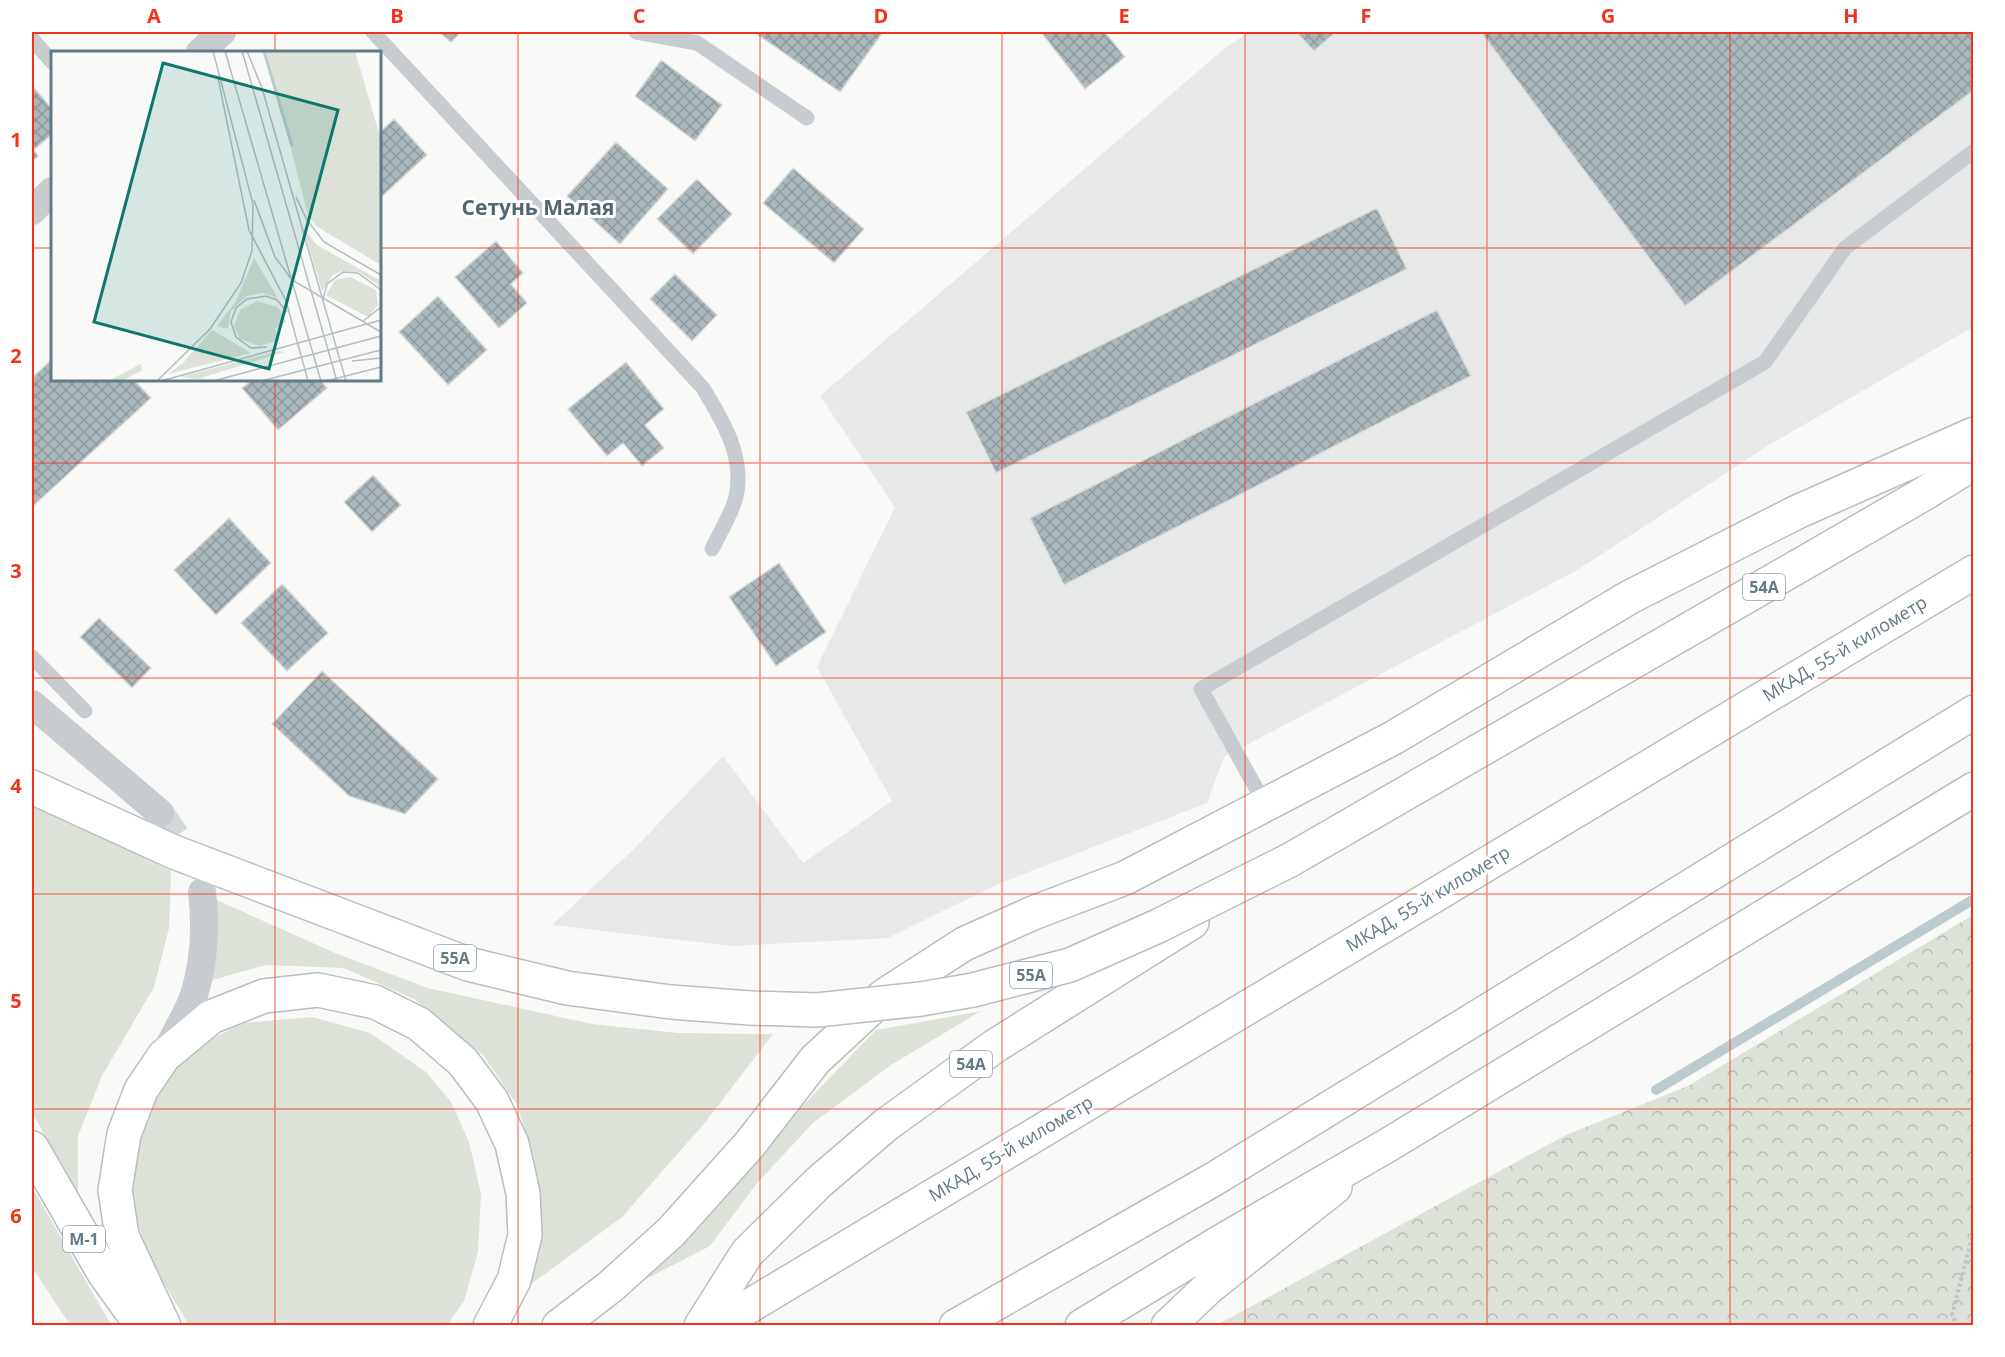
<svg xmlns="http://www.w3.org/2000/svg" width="2005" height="1357" font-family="'Open Sans',sans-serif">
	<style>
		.built { fill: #e7e9e8 }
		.grass { fill: #dce2d7 }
		.park { fill: url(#park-crowns) }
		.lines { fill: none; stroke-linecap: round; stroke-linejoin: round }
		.stream { stroke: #bcccce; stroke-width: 10 }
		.building { fill: url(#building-cross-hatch); stroke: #dbdbd9; stroke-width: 1.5 }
		.street-tunnel { stroke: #d3d9da; stroke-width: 28; stroke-dasharray: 28 14; stroke-linecap: butt }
		.primary-casing { stroke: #b7bec1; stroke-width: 36 }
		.highway-casing { stroke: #b9bec1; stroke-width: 36 }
		.path { stroke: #c0c4c5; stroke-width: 4; stroke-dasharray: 3 3; stroke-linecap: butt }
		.lane { stroke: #c6cccf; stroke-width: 15 }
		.street { stroke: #c6cccf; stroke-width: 28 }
		.primary { stroke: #fff; stroke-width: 33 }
		.highway { stroke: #fff; stroke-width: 33 }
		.highway-bridge-casing { stroke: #b9bec1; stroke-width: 36; stroke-linecap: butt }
		.highway-bridge { stroke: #fff; stroke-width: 33 }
		.grid { fill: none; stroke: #f4321c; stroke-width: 1.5; stroke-opacity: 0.55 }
		.labels { text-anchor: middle; stroke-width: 6; stroke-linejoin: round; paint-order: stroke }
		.shield { fill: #fff; stroke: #90a2aa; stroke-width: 1.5 }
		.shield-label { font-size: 16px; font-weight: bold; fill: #617a85 }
		.street-label { font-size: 18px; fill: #617a85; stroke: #fff }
		.quarter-label { font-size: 21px; font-weight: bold; fill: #54666f; stroke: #fff }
		.inset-river { fill: none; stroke: #bcccce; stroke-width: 3 }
		.inset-road { fill: none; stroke: #b3bec2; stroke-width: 1.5 }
		.view { fill: #0f766e; fill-opacity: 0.15; stroke: #0f766e; stroke-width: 3 }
		.inset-edge { fill: none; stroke: #617a85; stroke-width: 3 }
		.neatline { fill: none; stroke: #f4321c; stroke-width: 2 }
		.grid-label { font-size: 20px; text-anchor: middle; font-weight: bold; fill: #f4321c }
	</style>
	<defs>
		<pattern id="park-crowns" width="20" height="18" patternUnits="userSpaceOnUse" patternTransform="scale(1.5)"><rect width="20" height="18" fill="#dce2d7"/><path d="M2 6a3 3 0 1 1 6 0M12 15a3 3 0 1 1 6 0" fill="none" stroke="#b6bcb4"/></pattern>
		<pattern id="building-cross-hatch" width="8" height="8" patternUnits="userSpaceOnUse" patternTransform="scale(1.5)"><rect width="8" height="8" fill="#aab7bc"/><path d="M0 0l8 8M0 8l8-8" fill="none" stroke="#8e9a9e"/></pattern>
	</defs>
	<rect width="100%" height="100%" fill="#f9f9f7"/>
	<!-- built -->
	<path class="built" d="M1249 32H1973V327L1769 445 1579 569 1224 757 1207 803 998 884 888 938 731 946 552 925 635 848 723 756 803 863 892 801 817 667 895 507 820 396 1224 49Z"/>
	<!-- grass -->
	<path class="grass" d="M32 803 171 871 169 928 154 987 102 1076 78 1136V1196L32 1112Z
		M210 897 335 953 428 988 592 1024 678 1033 773 1034 703 1125 622 1217 530 1285 538 1237 535 1171 518 1106 483 1055 416 1000 344 968 266 965 205 982Z
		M981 1011 891 1065 813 1123 757 1183 710 1246 611 1297 754 1156 876 1030Z
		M312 1017 370 1033 426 1072 451 1102 469 1142 481 1194 478 1252 464 1301 447 1325H189L144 1250 130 1187 139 1131 157 1090 185 1052 243 1023Z
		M32 1187 111 1325H70L32 1267Z"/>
	<!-- park -->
	<path class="park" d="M1973 915V1325H1217L1566 1135 1688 1086Z"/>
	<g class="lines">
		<!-- stream -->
		<path class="stream" d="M1656 1090 1974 899"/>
	</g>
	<!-- building -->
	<path class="building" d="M439 32H461L451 42Z
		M754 32H883L840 92Z
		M1041 32H1105L1125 57 1085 89Z
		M1296 32H1336L1314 51Z
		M1481 32H1974V90L1685 306Z
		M661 60 722 105 695 141 635 96Z
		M32 85 52 109V134L34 150 38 156 32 162Z
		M394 119 427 155 380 198V132Z
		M616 142 668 189 620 244 567 196Z
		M793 168 864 229 834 263 763 203Z
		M697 179 732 214 693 254 657 219Z
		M1377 208 1407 269 996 473 966 412Z
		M496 241 523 273 511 284 527 303 499 328 455 277Z
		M675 274 717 315 692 341 650 299Z
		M438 296 487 350 448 385 399 332Z
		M1437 310 1471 376 1064 585 1030 518Z
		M52 359V380H134L151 398 32 507V378Z
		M626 362 664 409 645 425 664 448 642 466 623 443 607 456 568 409Z
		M252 380H320L327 388 278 430 242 388Z
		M373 475 401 505 372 532 344 502Z
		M229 518 271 563 216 615 174 570Z
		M779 563 826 632 776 666 729 597Z
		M282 584 328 633 287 671 241 623Z
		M99 618 151 668 132 688 80 637Z
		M322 671 438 779 405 814 349 796 272 724Z"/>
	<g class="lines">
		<!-- street-tunnel -->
		<path class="street-tunnel" d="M160 813 190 858 193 867"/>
		<!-- primary casing -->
		<g class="primary-casing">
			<path id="primary" d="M32 1148 104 1273 142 1326
				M164 1326 122 1236 115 1190 124 1134 141 1090 164 1056 211 1017 264 996 318 990 375 1002 419 1024 463 1062 492 1101 512 1144 523 1193 525 1235 514 1280 490 1326
				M559 1326 610 1287 671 1232 750 1144 815 1060 885 995 964 944 1033 913 1125 878 1393 738 1630 597 1797 512 1974 434
				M701 1326 747 1253 819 1182 887 1124 995 1046 1192 922
				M1168 1326 1209 1287 1335 1187"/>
		</g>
		<!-- highway casing -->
		<g class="highway-casing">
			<path id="highway" d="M32 787 174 852 468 964 567 988 671 1002 750 1008
				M1290 860 1920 496 1974 463
				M716 1326 1974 572
				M956 1326 1214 1179 1974 712
				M1082 1326 1222 1241 1388 1145 1974 789"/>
		</g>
		<!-- path -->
		<path class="path" d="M1958 1326 1952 1315 1974 1230"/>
		<!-- lane -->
		<path class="lane" d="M373 32 703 388C723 421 745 457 736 497 732 513 719 534 712 549
			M636 32 697 43 807 118
			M32 39 52 62
			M32 657 85 711
			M1266 806 1201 689 1765 362 1845 248 1974 151"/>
		<!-- street -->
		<path class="street" d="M200 52 222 32
			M32 211 52 191
			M32 704 160 813
			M165 1054C174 1035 187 1015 194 995 205 960 206 927 202 892"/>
		<!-- primary -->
		<use href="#primary" class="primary"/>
		<!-- highway -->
		<use href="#highway" class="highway"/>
		<!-- highway-bridge casing -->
		<g class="highway-bridge-casing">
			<path id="highway-bridge" d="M750 1008 817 1010 921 999 973 990 1070 965 1158 926 1290 860"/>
		</g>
		<!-- highway-bridge -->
		<use href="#highway-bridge" class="highway-bridge"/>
	</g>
	<!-- grid -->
	<path class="grid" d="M275 32V52M518 32V1326M760 32V1326M1002 32V1326M1245 32V1326M1487 32V1326M1730 32V1326M32 248H52M380 248H1974M275 380V1326M32 463H1974M32 678H1974M32 894H1974M32 1109H1974"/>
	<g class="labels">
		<!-- shield labels -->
		<g class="shield">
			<rect x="1743" y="574" width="42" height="26" rx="4.5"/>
			<rect x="434" y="945" width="42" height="26" rx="4.5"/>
			<rect x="1010" y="962" width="42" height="26" rx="4.5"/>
			<rect x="950" y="1051" width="42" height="26" rx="4.5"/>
			<rect x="63" y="1226" width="42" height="26" rx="4.5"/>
		</g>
		<g class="shield-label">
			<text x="1764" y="593">54А</text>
			<text x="455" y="964">55А</text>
			<text x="1031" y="981">55А</text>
			<text x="971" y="1070">54А</text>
			<text x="84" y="1245">М-1</text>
		</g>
		<!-- street labels -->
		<g class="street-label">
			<text transform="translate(1845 649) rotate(-31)" y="6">МКАД, 55-й километр</text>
			<text transform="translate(1428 899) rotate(-31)" y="6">МКАД, 55-й километр</text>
			<text transform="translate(1011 1149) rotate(-31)" y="6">МКАД, 55-й километр</text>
		</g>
		<!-- quarter labels -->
		<g class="quarter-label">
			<text x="538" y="215">Сетунь Малая</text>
		</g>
	</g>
	<!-- overview -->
	<g transform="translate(51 51)">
		<rect width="330" height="330" fill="#f9f9f7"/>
		<path d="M252 177 266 194 330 230V236L308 221 290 220 282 224 271 240ZM203 207 227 247 212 242 196 245 180 260 177 278 166 275 185 250ZM299 226 325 239 327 254 317 266 275 244 284 229ZM206 250 227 256 235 271 224 278 228 289 209 295 189 288 183 275 189 259ZM161 279 200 302 117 323 132 312ZM228 300 233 301 147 328 129 326ZM90 313 91 319 71 330H57Z" fill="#dce2d7"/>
		<path d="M215 0H304L330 89V214L265 175 257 164Z" fill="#dce2d7"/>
		<path class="inset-river" d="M213 0 241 95"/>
		<path class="inset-road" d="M174 0 270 330M191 0 286 330M196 0 211 37 295 330M167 27 198 179 235 250 257 330M245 146 256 169 273 191 330 224M203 149 224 206 241 229 330 281M272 249 276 233 292 221 307 222 330 239M311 271 330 256M216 296 200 297 185 286 180 271 185 257 196 248 215 245 226 249 236 261M301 310 330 307M106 330 159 278 190 232 201 200 202 153 162 0M110 330 330 269M162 330 330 285M210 330 330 299M275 330 330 316"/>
		<path class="view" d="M112 12 287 59 218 318 43 271Z"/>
		<rect width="330" height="330" class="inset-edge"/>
	</g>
	<!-- border -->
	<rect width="2005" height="1357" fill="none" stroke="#ffffff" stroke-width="66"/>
	<rect x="33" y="33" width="1939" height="1291" class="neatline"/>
	<g class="grid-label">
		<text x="154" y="23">A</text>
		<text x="397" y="23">B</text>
		<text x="639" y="23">C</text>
		<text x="881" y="23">D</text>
		<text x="1124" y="23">E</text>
		<text x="1366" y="23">F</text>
		<text x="1608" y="23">G</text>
		<text x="1851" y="23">H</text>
		<text x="16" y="147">1</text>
		<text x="16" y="363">2</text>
		<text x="16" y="578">3</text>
		<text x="16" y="793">4</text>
		<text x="16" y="1008">5</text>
		<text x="16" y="1223">6</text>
	</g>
</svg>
